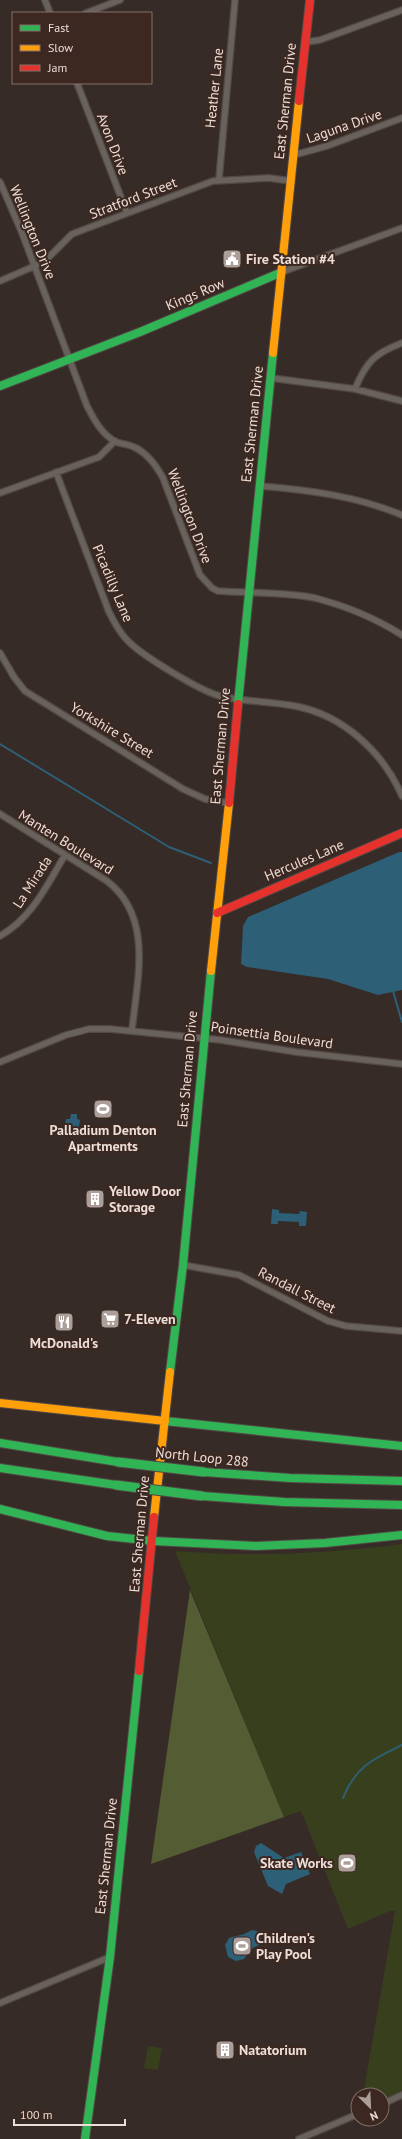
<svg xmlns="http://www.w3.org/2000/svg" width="402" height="2139" font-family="'PT Sans',sans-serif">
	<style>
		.green { fill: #383f1d }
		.forest { fill: #535c32 }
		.water { fill: #2d5f76 }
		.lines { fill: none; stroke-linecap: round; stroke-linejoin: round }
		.stream { stroke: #2d5f76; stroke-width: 2 }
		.street-casing { stroke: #524844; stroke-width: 8 }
		.fast-casing { stroke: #524844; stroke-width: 10 }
		.slow-casing { stroke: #524844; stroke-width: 10 }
		.jam-casing { stroke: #524844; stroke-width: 10 }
		.street { stroke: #69615c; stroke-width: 5.5 }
		.fast { stroke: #30b455; stroke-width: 8 }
		.slow { stroke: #ff9f0a; stroke-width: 8 }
		.jam { stroke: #e5322d; stroke-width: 8 }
		.fast-bridge-casing { stroke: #524844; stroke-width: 11; stroke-linecap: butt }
		.fast-bridge { stroke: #30b455; stroke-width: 9 }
		.labels { text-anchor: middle; stroke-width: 4; stroke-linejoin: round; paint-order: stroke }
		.street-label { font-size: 14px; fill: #ebddd8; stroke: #3c2820 }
		.poi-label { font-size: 14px; font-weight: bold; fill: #ebddd8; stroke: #3c2820; text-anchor: start }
	</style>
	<rect width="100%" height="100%" fill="#362b26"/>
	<!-- green -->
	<path class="green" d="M402 1544V2095L382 2104V2095H363L395 1911H390L348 1929 301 1811 284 1817 175 1551C251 1557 326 1554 402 1544Z
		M148 2046 162 2048 158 2070 144 2068Z"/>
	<!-- forest -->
	<path class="forest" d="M190 1590 284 1817 151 1864Z"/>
	<!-- water -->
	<path class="water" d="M399 852H402V990L378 995 328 979 247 967 241 964 243 926 248 917Z
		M71 1114H77V1119L80 1120 79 1127H75V1134L68 1133 69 1127 65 1126 66 1119H70Z
		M272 1209 279 1210V1213L299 1214 300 1211 307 1212 306 1226H299V1222L278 1221V1224H271Z
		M261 1843 284 1858 301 1852 310 1874 286 1884 282 1894 268 1886 254 1852 256 1846Z
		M252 1930 257 1931 261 1935V1944L251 1949 244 1959 236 1961 228 1957 225 1945 229 1938 244 1934Z"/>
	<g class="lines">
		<!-- stream -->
		<path class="stream" d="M0 744 169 847 211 863
			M393 991 402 1022
			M343 1798C356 1766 373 1759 402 1745"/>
		<!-- street casing -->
		<g class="street-casing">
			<path id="street" d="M45 0 50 13
				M86 13 120 0
				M306 42 320 40 402 10
				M77 83 127 213
				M294 155 327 146 402 118
				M219 179 235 0
				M0 182 22 233 87 406C94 419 101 434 116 442 121 444 128 444 134 447 147 453 156 465 163 478L200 575 212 588 218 591C247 593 288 592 315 598 346 606 375 618 402 635
				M282 272 402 228
				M0 281 44 262 72 234 213 181 269 178 291 181
				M271 378 355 389 402 401
				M355 389C366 362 375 353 402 343
				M56 472 109 612C114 622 119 632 127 640 141 655 200 691 220 696 244 702 270 701 295 706 343 715 383 752 402 796
				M260 486C309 490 356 496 402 515
				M0 493 99 457 115 441
				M0 653 14 677 25 691 183 789 205 799 229 803
				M0 814 107 881C154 917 137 980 132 1030
				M0 936C32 918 47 885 65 855
				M0 1062 66 1035 89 1029H110L221 1040 296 1052 402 1064
				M183 1265 239 1275 328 1321 346 1326 402 1331
				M0 2003 110 1957
				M382 2104 402 2095
				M299 2139 358 2114"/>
		</g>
		<!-- fast casing -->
		<g class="fast-casing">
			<path id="fast" d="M0 386 140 332 282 272
				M238 704 273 353
				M170 1372 183 1265 211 971
				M165 1421 402 1446
				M0 1443 118 1462
				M0 1468 116 1485
				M204 1472 290 1478 402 1481
				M202 1496 284 1502 402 1505
				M0 1509 107 1536 153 1541 256 1546 325 1543 402 1535
				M85 2139 110 1957 139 1671"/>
		</g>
		<!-- slow casing -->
		<g class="slow-casing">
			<path id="slow" d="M273 353 299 101
				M211 971 229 803
				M0 1403 165 1421
				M154 1517 170 1372"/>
		</g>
		<!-- jam casing -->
		<g class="jam-casing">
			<path id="jam" d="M299 101 310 0
				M229 803 238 704
				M217 913 402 833
				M139 1671 154 1517"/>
		</g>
		<!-- street -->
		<use href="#street" class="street"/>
		<!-- fast -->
		<use href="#fast" class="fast"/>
		<!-- slow -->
		<use href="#slow" class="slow"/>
		<!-- jam -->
		<use href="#jam" class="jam"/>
		<!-- fast-bridge casing -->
		<g class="fast-bridge-casing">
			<path id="fast-bridge" d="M118 1462 204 1472
				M116 1485 202 1496"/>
		</g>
		<!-- fast-bridge -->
		<use href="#fast-bridge" class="fast-bridge"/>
	</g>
	<!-- icons -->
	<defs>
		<g id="civic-square" transform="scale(1)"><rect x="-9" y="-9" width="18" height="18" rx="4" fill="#ac9f9a" stroke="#3c2820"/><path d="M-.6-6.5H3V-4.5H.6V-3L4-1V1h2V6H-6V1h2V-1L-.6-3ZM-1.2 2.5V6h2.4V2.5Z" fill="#fff"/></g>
		<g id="stadium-square" transform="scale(1)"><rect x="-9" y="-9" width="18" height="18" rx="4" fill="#ac9f9a" stroke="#3c2820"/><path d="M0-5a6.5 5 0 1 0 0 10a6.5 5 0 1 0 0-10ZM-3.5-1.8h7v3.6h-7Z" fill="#fff"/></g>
		<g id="building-square" transform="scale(1)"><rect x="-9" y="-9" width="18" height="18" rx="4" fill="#ac9f9a" stroke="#3c2820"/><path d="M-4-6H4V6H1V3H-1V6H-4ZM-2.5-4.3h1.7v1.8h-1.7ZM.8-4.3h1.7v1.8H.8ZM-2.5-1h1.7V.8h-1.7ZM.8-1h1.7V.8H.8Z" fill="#fff"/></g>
		<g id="supermarket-square" transform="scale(1)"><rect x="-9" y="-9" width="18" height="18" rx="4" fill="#ac9f9a" stroke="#3c2820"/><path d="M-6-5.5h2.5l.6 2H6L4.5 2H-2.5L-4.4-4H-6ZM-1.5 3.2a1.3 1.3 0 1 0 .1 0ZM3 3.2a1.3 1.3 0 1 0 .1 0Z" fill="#fff"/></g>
		<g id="restaurant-square" transform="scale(1)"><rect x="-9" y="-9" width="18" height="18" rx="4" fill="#ac9f9a" stroke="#3c2820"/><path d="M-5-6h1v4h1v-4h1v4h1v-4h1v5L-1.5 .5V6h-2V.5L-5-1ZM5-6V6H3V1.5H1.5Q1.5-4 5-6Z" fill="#fff"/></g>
	</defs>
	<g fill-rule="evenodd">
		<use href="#civic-square" x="232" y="259"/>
		<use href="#stadium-square" x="103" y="1109"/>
		<use href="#building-square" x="95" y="1199"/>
		<use href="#supermarket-square" x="110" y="1319"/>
		<use href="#restaurant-square" x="64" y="1322"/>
		<use href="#stadium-square" x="347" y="1863"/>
		<use href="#stadium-square" x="242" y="1946"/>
		<use href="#building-square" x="225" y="2050"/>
	</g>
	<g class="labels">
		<!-- street labels -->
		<g class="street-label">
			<text transform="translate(214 88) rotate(-84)" y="5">Heather Lane</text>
			<text transform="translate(285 101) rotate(-84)" y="5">East Sherman Drive</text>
			<text transform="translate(344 126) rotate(-19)" y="5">Laguna Drive</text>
			<text transform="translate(113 144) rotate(69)" y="5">Avon Drive</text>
			<text transform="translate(133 198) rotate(-21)" y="5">Stratford Street</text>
			<text transform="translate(33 232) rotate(68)" y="5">Wellington Drive</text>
			<text transform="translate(195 294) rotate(-23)" y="5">Kings Row</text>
			<text transform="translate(252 424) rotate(-84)" y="5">East Sherman Drive</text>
			<text transform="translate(190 516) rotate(69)" y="5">Wellington Drive</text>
			<text transform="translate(113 583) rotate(67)" y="5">Picadilly Lane</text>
			<text transform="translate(112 730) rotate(31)" y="5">Yorkshire Street</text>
			<text transform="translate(220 746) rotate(-85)" y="5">East Sherman Drive</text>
			<text transform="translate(66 842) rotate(32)" y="5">Manten Boulevard</text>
			<text transform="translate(304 860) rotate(-23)" y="5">Hercules Lane</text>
			<text transform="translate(32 882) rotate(-57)" y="5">La Mirada</text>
			<text transform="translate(272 1035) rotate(8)" y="5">Poinsettia Boulevard</text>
			<text transform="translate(187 1069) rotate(-85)" y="5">East Sherman Drive</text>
			<text transform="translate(297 1290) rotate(27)" y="5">Randall Street</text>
			<text transform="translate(202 1457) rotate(6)" y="5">North Loop 288</text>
			<text transform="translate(139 1534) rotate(-85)" y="5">East Sherman Drive</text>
			<text transform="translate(106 1856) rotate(-84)" y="5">East Sherman Drive</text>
		</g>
		<!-- poi labels -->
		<g class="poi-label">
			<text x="246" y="264">Fire Station #4</text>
			<text x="103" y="1135" text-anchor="middle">Palladium Denton<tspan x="103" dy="16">Apartments</tspan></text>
			<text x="109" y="1196">Yellow Door<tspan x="109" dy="16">Storage</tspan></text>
			<text x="124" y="1324">7-Eleven</text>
			<text x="64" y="1348" text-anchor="middle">McDonald's</text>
			<text x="333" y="1868" text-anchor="end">Skate Works</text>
			<text x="256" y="1943">Children's<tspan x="256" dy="16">Play Pool</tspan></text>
			<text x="239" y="2055">Natatorium</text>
		</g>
	</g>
	<!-- legend -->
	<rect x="12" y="12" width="140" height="72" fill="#3c2820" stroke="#82706a"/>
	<rect x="20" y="25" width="20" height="6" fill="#30b455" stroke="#82706a"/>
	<text x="48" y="32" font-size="12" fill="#ebddd8">Fast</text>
	<rect x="20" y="45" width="20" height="6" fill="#ff9f0a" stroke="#82706a"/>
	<text x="48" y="52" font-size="12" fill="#ebddd8">Slow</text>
	<rect x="20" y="65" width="20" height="6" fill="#e5322d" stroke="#82706a"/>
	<text x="48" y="72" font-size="12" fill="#ebddd8">Jam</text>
	<!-- north arrow -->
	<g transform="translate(370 2107) rotate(156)"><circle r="19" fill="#3c2820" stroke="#82706a"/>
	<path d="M0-3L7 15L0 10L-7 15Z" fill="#ac9f9a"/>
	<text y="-6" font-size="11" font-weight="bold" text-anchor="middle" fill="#ebddd8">N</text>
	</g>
	<!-- scale -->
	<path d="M14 2119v6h111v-6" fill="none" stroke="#ebddd8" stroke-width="2"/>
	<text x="20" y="2119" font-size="12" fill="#ebddd8" stroke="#3c2820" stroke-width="3" paint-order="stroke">100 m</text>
</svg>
